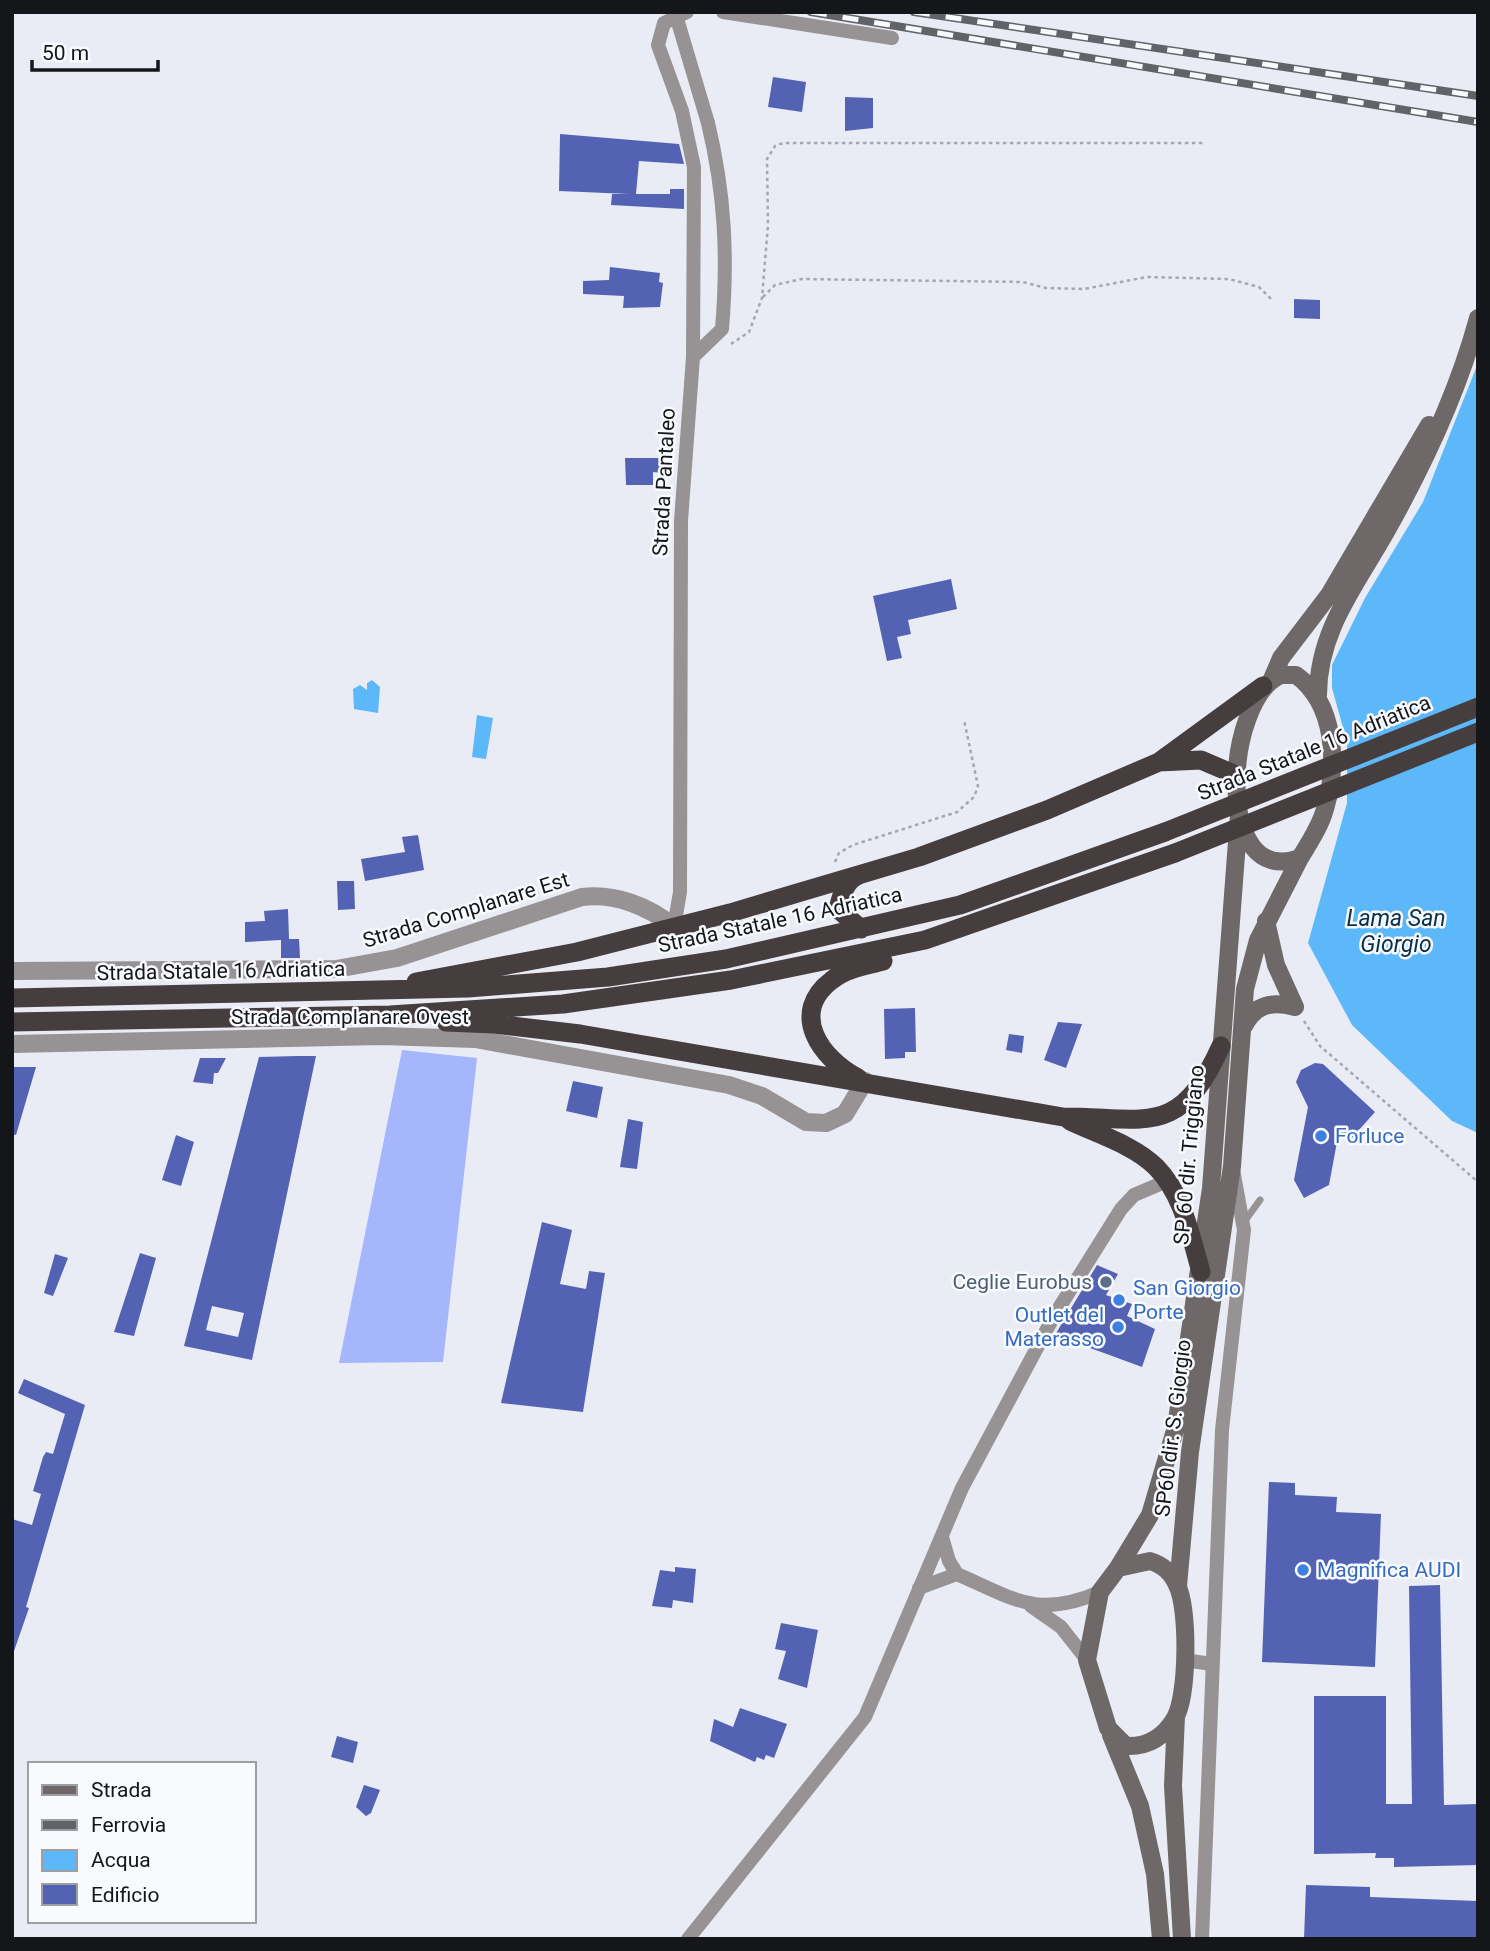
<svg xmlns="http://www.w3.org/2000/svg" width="1490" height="1951" font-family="Roboto,sans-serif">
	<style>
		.forest { fill: #a5b6fd }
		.water { fill: #5cb8f9 }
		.building { fill: #5462b4; fill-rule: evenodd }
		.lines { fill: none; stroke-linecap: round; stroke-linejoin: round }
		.path { stroke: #a5a6ae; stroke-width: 2.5; stroke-dasharray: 3.5 3.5; stroke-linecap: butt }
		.service { stroke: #979293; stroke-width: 7 }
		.minor { stroke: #979293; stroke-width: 14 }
		.tertiary { stroke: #979293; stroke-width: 18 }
		.secondary { stroke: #6e6868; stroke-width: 18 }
		.trunk { stroke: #463e3e; stroke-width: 19 }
		.rail-casing { stroke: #626368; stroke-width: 8 }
		.rail { stroke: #f9fafe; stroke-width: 5; stroke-dasharray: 16; stroke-linecap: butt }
		.minor-bridge { stroke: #979293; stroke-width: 14 }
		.trunk-bridge { stroke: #463e3e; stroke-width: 19 }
		.shop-dot { fill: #3f7fe0; stroke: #f9fafe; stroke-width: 2.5 }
		.service-dot { fill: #5c6f8a; stroke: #f9fafe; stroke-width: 2.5 }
		.labels { text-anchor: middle; stroke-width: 5; stroke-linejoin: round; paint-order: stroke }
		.street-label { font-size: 21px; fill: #151619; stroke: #f9fafe }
		.shop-label { font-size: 21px; fill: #366cbe; stroke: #f9fafe; text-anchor: start }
		.service-label { font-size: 21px; fill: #4e5e75; stroke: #f9fafe; text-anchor: end }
		.water-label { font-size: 23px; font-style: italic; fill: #07304a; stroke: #f9fafe }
	</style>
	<rect width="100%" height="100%" fill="#eaecf5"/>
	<!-- forest -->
	<path class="forest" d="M402 1050 477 1058 443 1362 339 1363Z"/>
	<!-- water -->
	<path class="water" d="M1478 363V1133L1452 1121 1352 1025 1308 943 1347 803V742L1332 688V665L1365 598 1423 502Z
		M372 680 380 687 378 713 354 709 353 689 360 685 367 690V683Z
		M477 715 493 718 486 759 472 757Z"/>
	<!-- building -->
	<path class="building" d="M773 77 806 82 802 112 768 107Z
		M845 97 873 98V128L845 131Z
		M560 134 679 144 684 164 639 161 636 194H670V189H684V209L611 205 612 194H629L559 191Z
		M610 267 660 273 659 282 663 283 660 307 623 308 624 296 583 294V281L609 280Z
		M1294 299 1320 300V319L1294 318Z
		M625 458H661L662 473 653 472V485H626Z
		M951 579 957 609 908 620 911 634 897 637 902 658 887 661 873 596Z
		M418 835 424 870 365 881 361 859 405 852 402 837Z
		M337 881H354L355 909 338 910Z
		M288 909 289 939H299L300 958H281V940L245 942V922L265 921 264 911Z
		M915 1008 916 1052H905V1058L885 1059 884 1009Z
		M1058 1022 1082 1024 1066 1068 1044 1060Z
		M1009 1034 1024 1036 1022 1053 1006 1050Z
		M298 1056H316L252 1360 184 1346 259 1057ZM212 1306 244 1313 238 1337 206 1330Z
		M200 1058H226L218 1073H214L213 1084 193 1082Z
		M1315 1063 1323 1064 1375 1112 1350 1140 1339 1131 1329 1185 1304 1198 1294 1180 1308 1107 1296 1082 1301 1070Z
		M12 1067H36L16 1135 12 1134Z
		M573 1081 603 1087 597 1118 566 1111Z
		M628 1119 643 1122 637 1169 620 1167Z
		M176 1135 194 1142 181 1186 162 1180Z
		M542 1222 572 1230 560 1284 586 1289 589 1271 605 1273 583 1412 501 1403Z
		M140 1253 156 1258 134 1336 114 1332Z
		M55 1254 68 1258 53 1296 44 1293Z
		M1097 1265 1118 1274 1106 1295 1132 1304 1127 1316 1155 1329 1142 1367 1055 1335Z
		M24 1379 85 1405 26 1607 29 1608 14 1651 12 1519 32 1525 41 1494 33 1491 43 1457 46 1452 53 1454 65 1414 18 1393Z
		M1269 1482 1295 1483V1495L1337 1497 1336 1512 1381 1514 1375 1667 1262 1662Z
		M675 1567 696 1569 693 1603 673 1600 672 1608 652 1606 660 1570 675 1572Z
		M1440 1585 1444 1805 1478 1804V1865L1394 1867V1858H1375L1376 1853 1314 1854V1696H1386V1804H1412L1409 1586Z
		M781 1623 818 1630 807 1688 778 1679 786 1651 775 1649Z
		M740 1708 787 1724 774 1758 766 1755 764 1760 757 1757 755 1762 710 1741 714 1719 733 1727Z
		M337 1736 358 1742 353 1763 331 1757Z
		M364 1785 380 1790 371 1813 366 1816 356 1807Z
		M1306 1885 1370 1887V1897L1478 1901V1939H1304Z"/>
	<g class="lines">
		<!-- path -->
		<path class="path" d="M763 297 775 285 802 279 1023 282 1046 288 1084 289 1147 277 1229 279 1259 287 1273 301
			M731 344 749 332 762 298 768 225 767 159 775 146 783 143H1205
			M835 862 839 853 853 845 957 812 974 797 978 786 964 720
			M1304 1021 1320 1046 1478 1182"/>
		<!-- service -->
		<path class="service" d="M1244 1222 1260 1200"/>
		<!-- minor -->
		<path class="minor" d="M723 12 892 38
			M693 357 722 329C728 257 725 194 708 123
			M674 927 680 892 681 521 693 357 694 167 682 111 658 45 664 23 687 12
			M942 1537 949 1561 957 1574
			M919 1588 957 1574C1014 1599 1038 1619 1100 1592
			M1031 1606 1061 1627 1087 1660
			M1184 1660 1212 1664
			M688 1939 865 1717 962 1488 1054 1316 1121 1209 1134 1195 1167 1181
			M1202 1939 1222 1430 1244 1230 1233 1169"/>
		<!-- tertiary -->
		<path class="tertiary" d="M12 971 336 969 397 958 582 897C615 893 648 906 674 927
			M12 1044 382 1036 475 1039 729 1085 762 1096 806 1122 826 1123 845 1114 865 1081"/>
		<!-- secondary -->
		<path class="secondary" d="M1281 675H1296C1336 704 1338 765 1325 809 1320 827 1309 843 1300 858 1213 890 1224 699 1281 675Z
			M1272 679 1281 658 1329 595 1429 425
			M1318 695C1318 630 1357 584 1387 530 1424 464 1458 392 1478 318
			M1266 921 1276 965 1295 1007
			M1244 1026C1255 1004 1272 1001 1295 1007
			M1150 1561C1163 1565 1171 1572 1177 1585 1189 1608 1188 1696 1175 1718 1164 1737 1148 1747 1126 1746L1108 1728 1087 1660 1100 1592 1118 1568Z
			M1118 1568 1150 1515 1176 1427 1211 1188 1239 815
			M1178 1586 1190 1452 1232 1166 1245 989 1258 940 1300 858
			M1176 1716 1173 1786 1182 1939
			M1111 1735 1140 1806 1155 1874 1161 1939"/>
		<!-- trunk -->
		<path class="trunk" d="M1159 762 1201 760 1236 775
			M859 875C845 880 841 897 838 909L861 929
			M416 982 577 952 730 913 919 857 1047 810 1159 762 1263 686
			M12 998 468 988 608 977 726 959 960 905 1165 832
			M12 1022 390 1015 563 1004 731 980 925 940 1175 853
			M446 1022 494 1024 580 1034 1063 1117C1147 1117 1179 1139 1221 1046
			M858 1078C821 1059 788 1013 832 980 847 968 865 966 883 961
			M1070 1121C1097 1134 1134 1145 1156 1167 1183 1194 1191 1237 1201 1272"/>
		<!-- rail casing -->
		<g class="rail-casing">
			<path id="rail" d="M811 12 1478 122
				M914 12 1478 96"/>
		</g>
		<!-- rail -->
		<use href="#rail" class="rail"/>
		<!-- minor-bridge -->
		<path class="minor-bridge" d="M675 12 708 123"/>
		<!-- trunk-bridge -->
		<path class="trunk-bridge" d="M1165 832 1478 707
			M1175 853 1478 732"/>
	</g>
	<!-- markers -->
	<g class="shop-dot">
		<circle cx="1321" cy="1136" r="7"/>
		<circle cx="1119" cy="1300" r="7"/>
		<circle cx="1118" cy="1327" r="7"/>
		<circle cx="1303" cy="1570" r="7"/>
	</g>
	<circle class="service-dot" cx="1106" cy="1282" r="7"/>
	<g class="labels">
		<!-- street labels -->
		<g class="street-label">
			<text transform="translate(664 482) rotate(-87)" y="7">Strada Pantaleo</text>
			<text transform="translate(1314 748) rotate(-22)" y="7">Strada Statale 16 Adriatica</text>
			<text transform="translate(466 910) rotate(-17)" y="7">Strada Complanare Est</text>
			<text transform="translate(780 920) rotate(-12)" y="7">Strada Statale 16 Adriatica</text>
			<text transform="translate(221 971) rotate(-1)" y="7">Strada Statale 16 Adriatica</text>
			<text x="350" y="1024">Strada Complanare Ovest</text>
			<text transform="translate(1189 1155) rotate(-85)" y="7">SP 60 dir. Triggiano</text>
			<text transform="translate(1173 1428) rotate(-83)" y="7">SP60 dir. S. Giorgio</text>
		</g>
		<!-- shop labels -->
		<g class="shop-label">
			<text x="1335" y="1143">Forluce</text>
			<text x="1133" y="1295">San Giorgio<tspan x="1133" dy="24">Porte</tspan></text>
			<text x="1104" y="1322" text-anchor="end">Outlet del<tspan x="1104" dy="24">Materasso</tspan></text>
			<text x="1317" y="1577">Magnifica AUDI</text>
		</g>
		<!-- service labels -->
		<g class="service-label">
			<text x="1092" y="1289">Ceglie Eurobus</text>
		</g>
		<!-- water labels -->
		<g class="water-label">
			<text x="1396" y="926">Lama San<tspan x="1396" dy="26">Giorgio</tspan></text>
		</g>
	</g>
	<!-- border -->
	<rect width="1490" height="1951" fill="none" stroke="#151619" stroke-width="28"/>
	<!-- legend -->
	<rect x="28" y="1762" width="228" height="161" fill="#f9fafe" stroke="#9e9fa2" stroke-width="2"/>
	<rect x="42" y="1785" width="35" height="10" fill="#6e6868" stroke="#9e9fa2" stroke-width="2"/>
	<text x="91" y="1797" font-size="21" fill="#151619">Strada</text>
	<rect x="42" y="1820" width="35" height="10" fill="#626368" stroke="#9e9fa2" stroke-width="2"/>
	<text x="91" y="1832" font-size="21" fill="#151619">Ferrovia</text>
	<rect x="42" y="1850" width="35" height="21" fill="#5cb8f9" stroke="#9e9fa2" stroke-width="2"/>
	<text x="91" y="1867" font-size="21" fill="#151619">Acqua</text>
	<rect x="42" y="1884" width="35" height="21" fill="#5462b4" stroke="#9e9fa2" stroke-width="2"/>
	<text x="91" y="1902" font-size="21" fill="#151619">Edificio</text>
	<!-- scale -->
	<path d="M32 60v10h126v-10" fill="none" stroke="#151619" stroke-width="3.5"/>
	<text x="42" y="60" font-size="21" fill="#151619" stroke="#f9fafe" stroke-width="5" paint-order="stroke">50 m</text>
</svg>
